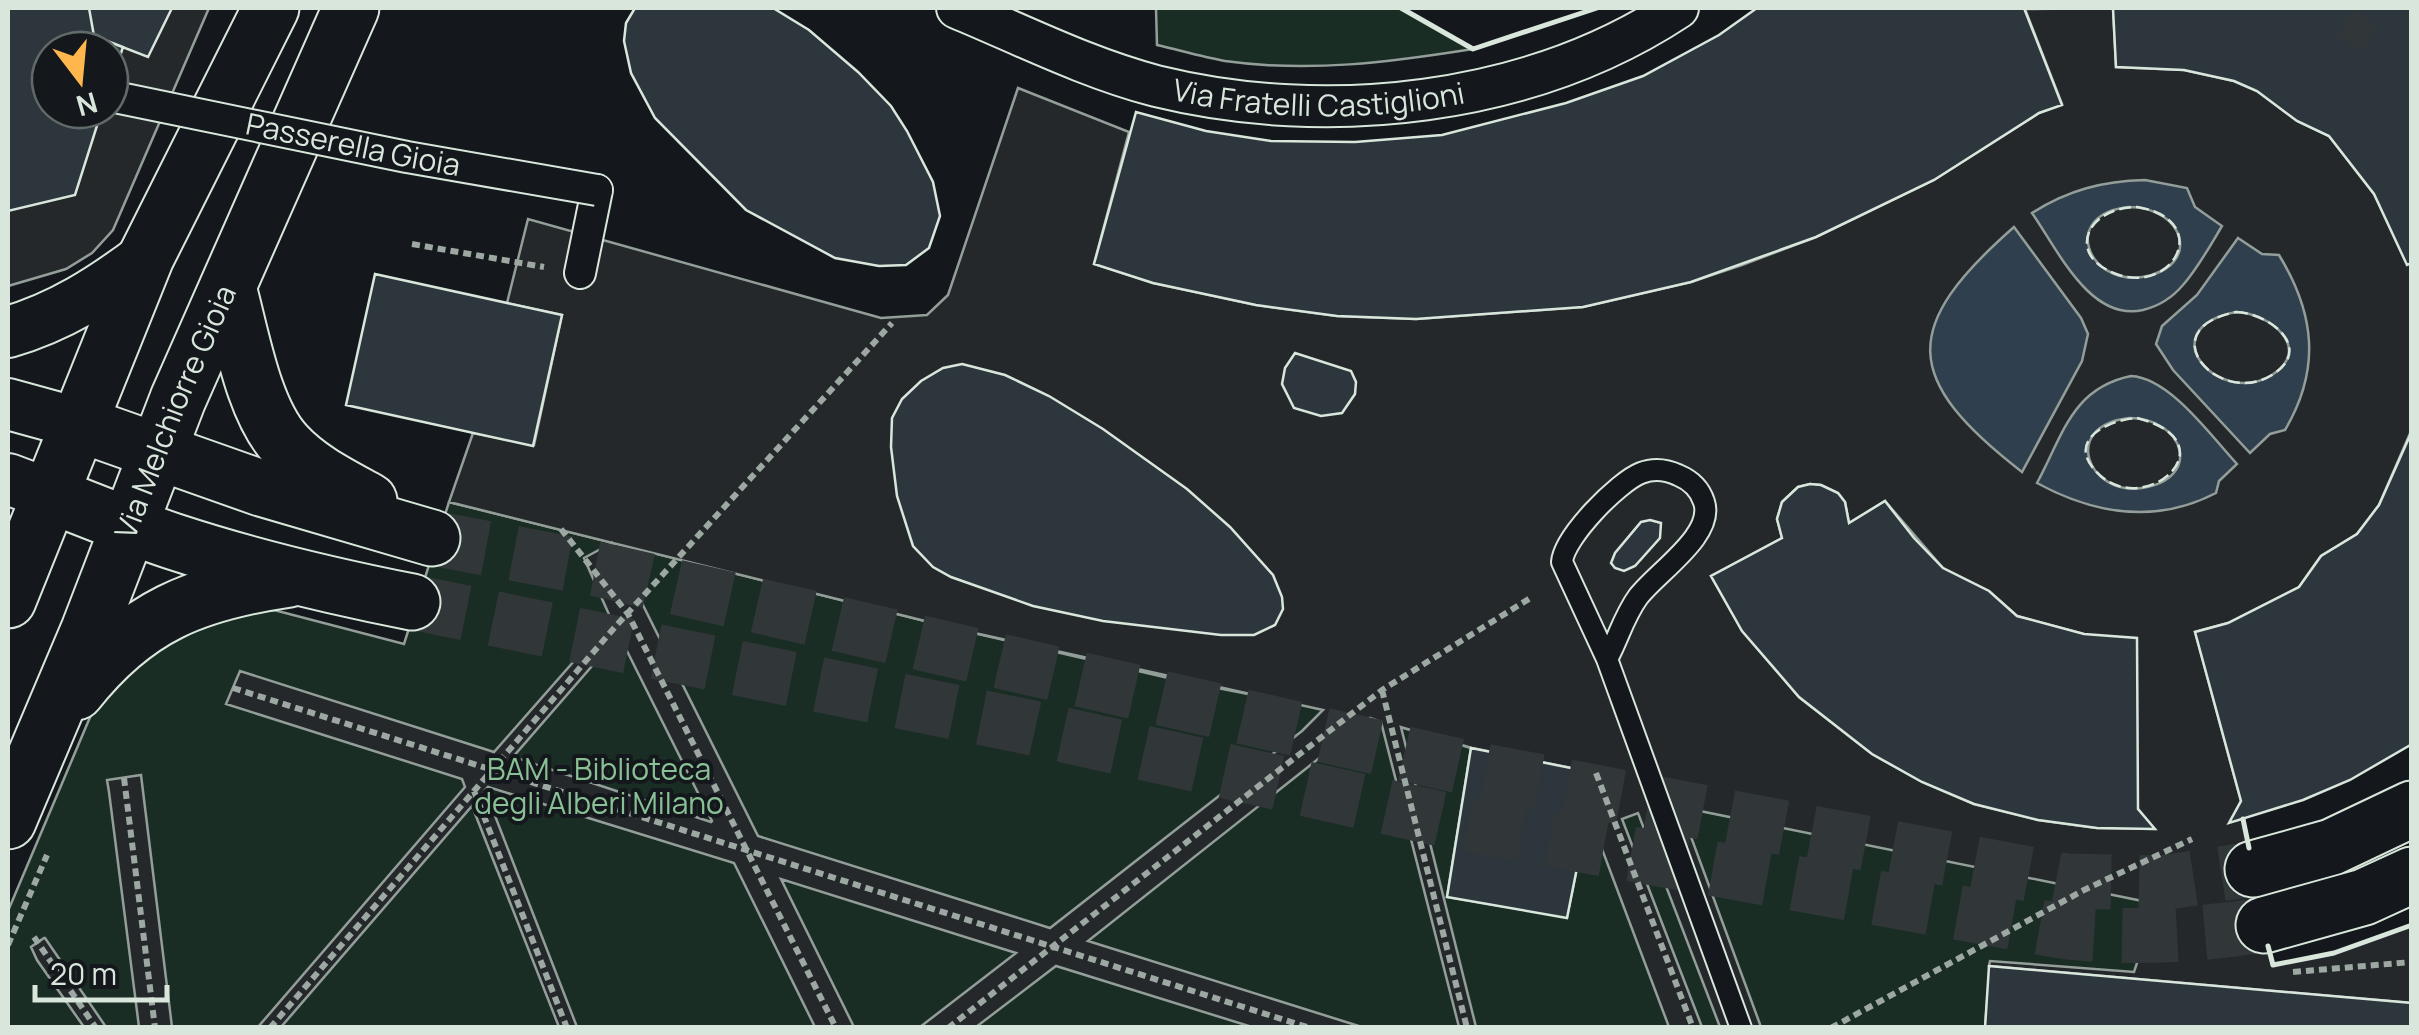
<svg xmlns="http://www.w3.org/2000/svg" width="2419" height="1035" font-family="Manrope,sans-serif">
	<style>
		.green { fill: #1a2d24; stroke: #939e99; stroke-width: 2.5 }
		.parking { fill: #24282b; stroke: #939e99; stroke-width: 2.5; fill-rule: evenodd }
		.water { fill: #2f3f4d; stroke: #939e99; stroke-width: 2.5; fill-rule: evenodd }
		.building { fill: #2c363c; stroke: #d8e6dc; stroke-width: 2.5 }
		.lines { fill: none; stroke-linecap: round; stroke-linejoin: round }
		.pedestrian-tunnel { stroke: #313739; stroke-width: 30; stroke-dasharray: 30 15; stroke-linecap: butt }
		.secondary-tunnel { stroke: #313739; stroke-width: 55; stroke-dasharray: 55 28; stroke-linecap: butt }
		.service-casing { stroke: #d8e6dc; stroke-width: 24 }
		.pedestrian-casing { stroke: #d8e6dc; stroke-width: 34 }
		.minor-casing { stroke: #d8e6dc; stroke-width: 44 }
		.tertiary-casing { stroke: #d8e6dc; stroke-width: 54 }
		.secondary-casing { stroke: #d8e6dc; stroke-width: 59 }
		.path { stroke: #9da8a2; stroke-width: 6; stroke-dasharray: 8 5; stroke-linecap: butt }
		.service { stroke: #14181c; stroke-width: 20 }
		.pedestrian { stroke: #14181c; stroke-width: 30 }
		.minor { stroke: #14181c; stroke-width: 40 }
		.tertiary { stroke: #14181c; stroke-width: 50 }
		.secondary { stroke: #14181c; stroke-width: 55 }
		.pedestrian-bridge-casing { stroke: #d8e6dc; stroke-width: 34; stroke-linecap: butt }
		.pedestrian-bridge { stroke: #14181c; stroke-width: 30 }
		.fence { stroke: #d8e6dc; stroke-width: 2.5; stroke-dasharray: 12 5; stroke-linecap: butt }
		.wall { stroke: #d8e6dc; stroke-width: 5 }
		.labels { text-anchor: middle; stroke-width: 8; stroke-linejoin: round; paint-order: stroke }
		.street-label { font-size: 30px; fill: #d8e6dc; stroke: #14181c }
		.park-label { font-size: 30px; fill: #8ac095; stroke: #14181c }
	</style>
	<rect width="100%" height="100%" fill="#14181c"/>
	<!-- green -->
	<path class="green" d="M1156 8H1401L1473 49C1391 62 1309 73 1225 61 1202 57 1179 50 1157 45Z
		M449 502 961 630 1177 680 1370 718 1471 748 1447 897 1567 917 1596 773 2158 903 2141 952 2137 979 1990 966 1985 1027 8 1028V911L99 696 117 672 213 615 274 610 404 644Z"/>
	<!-- parking -->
	<path class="parking" d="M8 8H209L113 230 92 253 66 269 8 286ZM50 50H110V110H50Z
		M2113 8 2116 67 2184 70 2234 81 2257 91 2297 121 2329 136 2374 194 2411 263V431L2379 505 2357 534 2321 556 2299 587 2228 623 2195 632 2241 801 2230 822 2243 819 2272 965 2334 953 2411 925V1003L1989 966 1990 961 2134 972 2157 904 1680 807 1761 1027H1720L1638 813 1622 819 1702 1027H1669L1588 812 1596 773 1472 748 1401 727 1476 1027H1459L1381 722 1370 718 1088 941 1362 1027H1252L1056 966 976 1027H920L1016 953 781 879 854 1027H815L734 863 488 787 485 790 577 1027H559L472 806 281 1027H258L465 787 462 779 226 704 240 671 494 752 611 619 584 558 612 543 758 836 1050 928 1302 731 1323 710 961 630 449 502 473 433 534 445 562 315 507 303 528 219 881 318 927 315 948 295 1018 88 1129 132 1094 264 1153 283 1256 305 1337 316 1416 319 1583 307 1691 282 1742 265 1816 237 1934 180 2039 113 2062 104 2025 9ZM1810 484 1821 485 1838 493 1845 502 1849 523 1885 501 1943 568 1989 591 2017 616 2084 634 2138 809 2154 829 2097 828 2038 820 1974 804 1922 782 1872 754 1799 697 1742 630 1711 576 1782 538 1777 519 1782 502 1798 487ZM619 635 712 821 711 822 513 757Z
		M141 775 172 1027H139L109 792 107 780Z
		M44 938H45L106 1027H84L37 960 31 947Z"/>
	<!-- water -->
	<path class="water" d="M2145 180 2187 188 2195 207 2222 226C2210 246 2198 268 2183 285 2172 298 2159 306 2143 310 2090 322 2058 250 2032 213 2068 190 2103 181 2145 180ZM2129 207C2185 207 2203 267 2142 277 2087 285 2060 214 2129 207Z
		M2014 227 2081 318 2088 334 2082 361 2022 472C1902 379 1900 327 2014 227Z
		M2238 238 2262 254 2279 255C2315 314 2321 369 2285 430L2270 434 2250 453 2173 370 2156 344 2162 326 2197 295ZM2236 312C2269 313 2314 348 2272 375 2218 408 2149 329 2236 312Z
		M2131 376C2170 378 2211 436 2237 464L2219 481 2216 493C2156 524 2094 514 2037 483 2063 435 2072 388 2131 376ZM2129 418C2185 418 2203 479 2142 488 2088 496 2060 426 2129 418Z"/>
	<!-- building -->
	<path class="building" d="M8 8H89L94 36 123 47 110 87V50H50V110H102L75 195 8 211Z
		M89 8H172L148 57 94 36Z
		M635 8H773L809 30 858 72 891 106 907 131 933 182 940 216 929 248 906 265 879 266 835 258 746 210 655 118 631 73 624 41 626 23Z
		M1757 8H2024L2062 105 2039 113 1934 180 1816 237 1691 282 1583 307 1416 319 1337 316 1256 305 1153 283 1094 264 1136 112 1206 131 1271 141 1355 142 1442 135 1566 103 1643 76 1719 35Z
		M2113 8H2412V263L2407 265 2374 194 2329 136 2297 121 2257 91 2234 81 2184 70 2116 67Z
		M375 274 562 315 533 446 346 405Z
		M1295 353 1351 371 1356 382 1355 394 1342 413 1321 416 1294 408 1282 384 1285 368Z
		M962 364 1005 375 1049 396 1103 429 1187 489 1230 527 1273 575 1282 597 1283 609 1275 625 1254 635H1221L1103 621 1033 606 951 577 933 567 913 546 897 496 891 447 892 418 902 399 921 381 943 368Z
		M2412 431V744L2350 780 2303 800 2229 823 2241 801 2195 632 2228 623 2299 587 2321 556 2357 534 2379 505Z
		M1810 484 1821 485 1838 493 1845 502 1849 523 1885 501 1914 538 1943 568 1989 591 2017 616 2084 634 2137 638 2138 809 2155 829 2097 828 2038 820 1974 804 1922 782 1872 754 1799 697 1742 631 1711 576 1782 538 1777 519 1782 502 1798 487Z
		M1650 520 1661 523 1660 538 1635 566 1624 571 1615 568 1611 563 1615 553 1641 522Z
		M1471 748 1596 773 1567 918 1447 897Z
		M1989 966 2412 1003V1028H1985Z"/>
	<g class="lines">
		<!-- pedestrian-tunnel -->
		<path class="pedestrian-tunnel" d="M2348 43 2373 8"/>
		<!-- secondary-tunnel -->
		<path class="secondary-tunnel" d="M432 538 597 569 1468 768 2066 881 2162 883 2253 869
			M412 602 1028 727 1459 823 2067 932C2134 939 2198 935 2264 925"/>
		<!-- service casing -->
		<g class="service-casing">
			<path id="service" d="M1607 659C1618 639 1624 616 1638 597 1657 572 1715 535 1704 502 1700 489 1690 480 1678 475 1667 470 1654 468 1641 473 1618 482 1564 537 1562 562L1607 659 1741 1028"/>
		</g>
		<!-- pedestrian casing -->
		<g class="pedestrian-casing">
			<path id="pedestrian" d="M580 273 597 190"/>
		</g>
		<!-- minor casing -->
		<g class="minor-casing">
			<g id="minor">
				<path id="s1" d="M957 8C1022 35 1087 68 1156 86 1327 128 1530 106 1678 8"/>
			</g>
		</g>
		<!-- tertiary casing -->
		<g class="tertiary-casing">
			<path id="tertiary" d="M8 332C60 317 102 290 146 257
				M8 404 77 423
				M8 479 48 494"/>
		</g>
		<!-- secondary casing -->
		<g class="secondary-casing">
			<g id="secondary">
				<path d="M228 287C241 334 253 410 286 445 309 470 340 485 369 501"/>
				<path d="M77 423 261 488 432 538"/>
				<path d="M48 494C89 510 130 527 172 541 251 567 331 586 412 602"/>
				<path d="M8 600 146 257 271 8"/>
				<path d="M76 692C136 616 195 593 289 579"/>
				<path id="s2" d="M8 821 89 630 178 399 351 8"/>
				<path d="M2253 869 2332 847 2412 809"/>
				<path d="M2264 925 2364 897 2412 875"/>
			</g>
		</g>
		<!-- path -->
		<path class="path" d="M412 244 544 267
			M561 529 628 614 836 1028
			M233 688 1310 1028
			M1382 690 1467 1028
			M1596 773 1693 1028
			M124 778 155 1028
			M474 791 567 1028
			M34 937 96 1028
			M8 945 47 855
			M2293 972 2412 962
			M270 1028 615 627 892 323
			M948 1028 1382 690 1532 597
			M1831 1028 2084 890 2192 839"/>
		<!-- service -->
		<use href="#service" class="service"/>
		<!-- pedestrian -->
		<use href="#pedestrian" class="pedestrian"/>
		<!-- minor -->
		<use href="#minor" class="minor"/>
		<!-- tertiary -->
		<use href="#tertiary" class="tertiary"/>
		<!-- secondary -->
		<use href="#secondary" class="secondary"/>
		<!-- pedestrian-bridge casing -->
		<g class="pedestrian-bridge-casing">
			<g id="pedestrian-bridge">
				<path id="s3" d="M110 96 407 157 597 190"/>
			</g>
		</g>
		<!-- pedestrian-bridge -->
		<use href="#pedestrian-bridge" class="pedestrian-bridge"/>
		<!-- fence -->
		<path class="fence" d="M2137 207C2212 219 2176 293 2119 275 2064 257 2086 207 2137 207Z
			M2236 312C2269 313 2315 348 2272 375 2218 408 2149 329 2236 312Z
			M2137 418C2236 443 2139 526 2093 468 2068 437 2113 419 2137 418Z"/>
		<!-- wall -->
		<path class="wall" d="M1401 8 1473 49 1597 8
			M2243 819 2249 848
			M2268 946 2273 965 2334 953 2412 925"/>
	</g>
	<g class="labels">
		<!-- street labels -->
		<g class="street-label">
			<text dy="10" stroke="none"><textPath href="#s1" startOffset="378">Via Fratelli Castiglioni</textPath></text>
			<text dy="10" stroke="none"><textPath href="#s3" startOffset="248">Passerella Gioia</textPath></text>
			<text dy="10" stroke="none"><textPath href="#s2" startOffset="442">Via Melchiorre Gioia</textPath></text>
		</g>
		<!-- park labels -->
		<g class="park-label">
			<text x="599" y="780">BAM - Biblioteca<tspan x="599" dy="34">degli Alberi Milano</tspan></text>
		</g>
	</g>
	<!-- border -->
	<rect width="2419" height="1035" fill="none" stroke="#d8e6dc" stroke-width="20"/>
	<!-- north arrow -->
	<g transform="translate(80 80) rotate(164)"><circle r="48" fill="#14181c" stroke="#626a69" stroke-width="2.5"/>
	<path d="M0-8L18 38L0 25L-18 38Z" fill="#ffb74d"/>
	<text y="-15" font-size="28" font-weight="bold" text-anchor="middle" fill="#d8e6dc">N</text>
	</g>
	<!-- scale -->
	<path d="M35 985v15h132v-15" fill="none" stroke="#d8e6dc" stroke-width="5"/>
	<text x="50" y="985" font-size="30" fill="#d8e6dc" stroke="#14181c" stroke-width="8" paint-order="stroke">20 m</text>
</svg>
